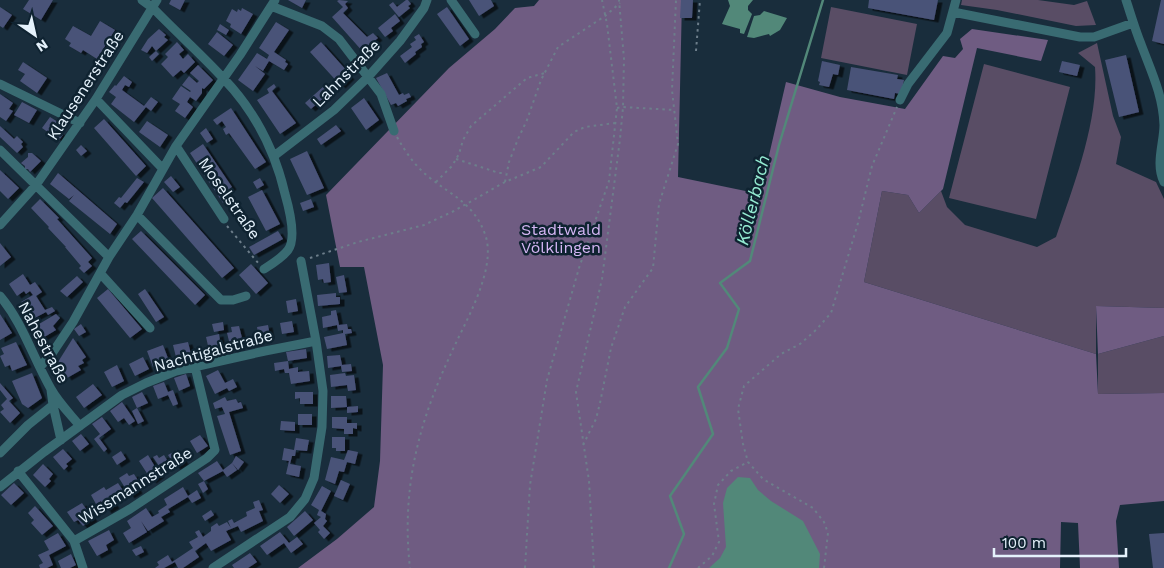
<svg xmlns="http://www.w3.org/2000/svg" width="1164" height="568" font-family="'Work Sans',sans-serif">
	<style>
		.green { fill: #594d65 }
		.forest { fill: #6f5c82 }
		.water { fill: #528879 }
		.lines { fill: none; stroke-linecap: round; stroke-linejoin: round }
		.stream { stroke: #528879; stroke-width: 2.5 }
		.building { fill: #4a5278; filter: url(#shadow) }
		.path { stroke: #6d7e8b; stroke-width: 2; stroke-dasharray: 2.5 4; stroke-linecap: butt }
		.minor { stroke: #396b72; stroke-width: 9 }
		.labels { text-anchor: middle; stroke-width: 5; stroke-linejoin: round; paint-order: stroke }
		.street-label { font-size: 16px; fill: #e5f2fc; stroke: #0f2331 }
		.park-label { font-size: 16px; fill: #d5b6f4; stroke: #0f2331 }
		.water-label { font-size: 18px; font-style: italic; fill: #94ebd2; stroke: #0f2331 }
	</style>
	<defs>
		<filter id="shadow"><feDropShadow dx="4.5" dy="2.5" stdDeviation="0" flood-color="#0009"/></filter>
	</defs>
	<rect width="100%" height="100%" fill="#192d3c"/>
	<!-- green -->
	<path class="green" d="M962 0H1038L1074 5 1087 1 1096 25 1076 26 997 10 961 5Z
		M831 7 917 24 907 75 821 58Z
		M1097 43 1113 116 1121 137 1116 164 1156 182 1164 199V308L1096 306V354L864 282 882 191 908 195 919 213 941 191 947 207 965 225 1037 247 1056 237C1073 187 1099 121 1095 67L1078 53Z
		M984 64 1070 87 1036 219 949 198Z
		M1164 336V393L1098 394V354Z"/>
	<!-- forest -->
	<path class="forest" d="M539 0H682L678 177 760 194 786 82 840 97 905 109 943 56 955 58 963 49 960 39 972 29 1048 40 1041 61 977 48 943 189 919 213 908 195 882 191 864 282 1096 354 1098 394 1164 393V501L1120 505 1116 521 1119 568H1080L1078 523 1061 522 1060 568H298L337 539 374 507 380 461 383 365 364 267H340L326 195 449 68 495 29 515 8 534 6Z
		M1096 306 1164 308V336L1098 354Z"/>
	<!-- water -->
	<path class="water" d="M728 0H753L748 6V10L752 14 744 34 740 33V29L722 24 730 6Z
		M764 11 787 18 780 30 770 36 769 34 754 38 747 37 754 16 760 15Z
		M738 477 750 478 758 490 771 501 803 521 820 554 819 568H709L720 558 726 547 723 503 727 488Z"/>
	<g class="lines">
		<!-- stream -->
		<path class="stream" d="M669 568 684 534 670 496 713 434 698 387 727 348 739 309 720 283 750 261 779 145 823 0"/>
	</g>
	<!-- building -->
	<path class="building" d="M29 0H53L41 20 23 9Z
		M171 0H185L180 10 169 4Z
		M288 0H306L302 8Z
		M339 0 348 1 345 4 348 8 343 13 367 37 373 33 378 38 372 43 374 45 364 53 332 17 343 7 337 1Z
		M406 0H408L411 4 408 6 410 8 399 17 389 5 393 2 397 7Z
		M469 0H491L494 6 479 16Z
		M681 0H693L692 18H680Z
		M869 0H938L934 20 868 8Z
		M1161 0H1164V44L1152 41Z
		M0 7 12 15 3 28 0 26Z
		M447 7 469 39 460 46 437 14Z
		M242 8 253 14 241 34 230 27 231 24 226 21 232 9 237 12 238 9 241 11Z
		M395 14 400 21 391 28 393 31 385 37 378 28Z
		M100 21 115 30 97 59 83 50 81 53 69 46 71 43 65 39 73 26 91 36Z
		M276 22 289 30 274 52 286 60 285 62 288 64 284 70 269 61 263 71 255 66 265 74 253 91 238 80 257 53 267 59 269 55 259 48Z
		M220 24 229 30 226 35 217 30Z
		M159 29 166 35 164 37 168 40 156 51 159 54 152 61 149 57 156 51 152 46 147 53 141 50 148 39Z
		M217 32 233 45 224 56 208 44Z
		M419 34 424 42 421 44 422 47 415 52 416 54 405 63 400 56 412 47 410 44 416 40 414 37Z
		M177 42 184 50 179 54 183 59 188 54 195 62 184 73 181 70 173 77 161 64 168 57 165 54Z
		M321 42 347 71 345 72 350 77 341 86 310 52Z
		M1126 55 1139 112 1119 117 1105 60Z
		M822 61 840 65 838 75 833 74 829 87 819 85 820 82 818 81Z
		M1062 61 1080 65 1077 76 1059 72Z
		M23 62 47 78 37 93 20 81 25 74 18 70Z
		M198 65 213 80 204 89 202 88V93L196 101 190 97 187 102 193 107 185 118 175 111 180 104 172 99 181 86 190 92 191 91 182 85 189 76 197 83 199 81 190 73Z
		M851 67 898 75 897 79 904 80 901 94 895 93 894 99 847 90Z
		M387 73 399 95 403 93 404 95 409 93 411 97 406 99 407 101 398 106 396 103 391 105 376 78Z
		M124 76 132 82 129 87 125 85 122 90 144 106 151 97 158 102 151 111 146 107 134 122 111 104 116 97 109 92 115 85 116 86Z
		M274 84 276 87 272 91 296 123 280 134 257 100 269 93 267 89Z
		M324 86 329 93 311 109 305 103Z
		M0 94 13 103 9 109 13 111 6 121 0 117Z
		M364 98 379 120 366 130 351 108Z
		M22 102 37 110 29 123 14 115Z
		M231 108 266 162 255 169 229 133 226 135 223 129 226 127 222 121 217 125 213 120Z
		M50 117 61 124 56 130 63 135 59 140 42 128Z
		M104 119 146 166 136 176 94 128Z
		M147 121 168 135 160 147 139 132Z
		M336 125 341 131 321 145 317 139Z
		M0 126 14 139 17 136 23 142 21 144 23 147 17 153 0 137Z
		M206 128 213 139 207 143 200 133Z
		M203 144 232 187 227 191 231 197 223 203 190 153Z
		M81 145 87 151 81 156 76 150Z
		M307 151 324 188 307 195 290 159Z
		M28 153H32L41 161 30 172 28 169H25V166L21 163 28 157Z
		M0 170 19 188 8 199 0 191Z
		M58 173 117 224 110 234 69 201 74 195 69 199 50 184Z
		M171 176 180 187 173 192 164 182Z
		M137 178 144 182 127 203 125 202 120 208 114 203 119 197 121 198Z
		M260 178 264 185 257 189 253 182Z
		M163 188 234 268 222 278 152 198Z
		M262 190 280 224 266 231 248 197Z
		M40 199 59 218 57 219 92 258 88 262 92 266 84 273 79 268 81 266 65 247H66L48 228 49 227 31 208Z
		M311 199 314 207 303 211 300 203Z
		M141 231 205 295 195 305 132 239Z
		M278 231 283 239 254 255 249 247Z
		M0 243 11 257 0 266Z
		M329 263 331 282 324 283 323 279 318 280 316 265Z
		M251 264 268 283 256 294 239 275Z
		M23 274 30 285 35 282 42 292 36 296 45 310 52 307 55 311 48 315 46 312 31 320 21 302 33 295 30 291 26 294 24 291 17 296 9 284Z
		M344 275 347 292 339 293 336 277Z
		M77 276 83 282 67 297 60 291Z
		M108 289 142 329 130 338 97 298Z
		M145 289 164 317 156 322 138 294Z
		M336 293V297H340V304L318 306 317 295Z
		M296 299 298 311 288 313 286 301Z
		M336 310 339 325 347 324 348 329H351L352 333 345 334 347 345 327 349 324 337 343 333V330L338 331 337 325 323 328 322 317 331 315V311Z
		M0 314 12 333 0 340Z
		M56 314 60 318 53 326 56 330 41 339 34 327Z
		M292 321 294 332 282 334 280 323Z
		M223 322 224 330 214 332 212 324Z
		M81 324 86 332 79 336 74 329Z
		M268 325 270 336 259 338 257 327Z
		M239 326 243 342 230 345 227 333 232 332 231 327Z
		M219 334 221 347 209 350 206 337Z
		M73 338 86 357 82 360 84 363 78 366 81 370 67 378 58 362Z
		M16 342 27 365 12 371 10 365 5 367 0 356 4 354 1 348Z
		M188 342 191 354 176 357 173 345Z
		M163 345 169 361 153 367 147 351Z
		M306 349 307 358 288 361 286 352Z
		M340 355 342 365 351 364 352 371 342 372 341 366 328 368 327 356Z
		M143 357 149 369 135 376 129 364Z
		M288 361 289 369 298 367V372L309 371 310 381 291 384 289 373H285L284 369 275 371 274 363Z
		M117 365 124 381 112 387 104 372Z
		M218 370 225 383 233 379 237 387 229 391 227 388 215 394 206 376Z
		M32 373 42 398 28 408 22 404 12 381Z
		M345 373 346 376 354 375 356 390 348 391 347 385 331 387 330 375Z
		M186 374 190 386 179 391 174 378Z
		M164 382 168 392 173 390 178 404 173 406 168 395 158 399 153 386Z
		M0 383 13 398 9 401 20 413 10 423 0 412 4 409 1 405 7 399 0 390Z
		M93 384 102 395 84 408 76 397Z
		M142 392 148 403 137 408 132 397Z
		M295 392H313V404H300V398L295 399Z
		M331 396H346L347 407 331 408Z
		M225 397 227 401 236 399 238 403 241 402 243 408 229 412 241 451 230 455 217 416 225 414 222 407 215 409 213 403Z
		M122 402 135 421 129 425 124 418 118 422 110 411Z
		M358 406V412L347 413V407Z
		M137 408 144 421 138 424 132 411Z
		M298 414H312V425H298Z
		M102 417 111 429 99 438 107 449 104 452 94 439 100 434 92 424Z
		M332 417H347V423H357V429L353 428V434H344V429L332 428Z
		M281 421 295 422V431L280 430Z
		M81 434 89 444 80 451 72 441Z
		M200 435 208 446 197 453 190 441Z
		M332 437H345V451H336V448H332Z
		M296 438 309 440 307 451 296 450 295 456H292L290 464 301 466 299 477 286 474 289 461 282 460 284 448 294 450Z
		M63 449 72 459 66 464 68 466 64 470 53 457Z
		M177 450 184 462 176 467 168 455Z
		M348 450 358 452 355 464 347 462 344 472 339 471 335 484 325 480 331 457 344 460Z
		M121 451 126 459 117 465 112 457Z
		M148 455 160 475 152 481 139 461Z
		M157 455 159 458 164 455 167 460 159 466 153 457Z
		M236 456 244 462 238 470 232 463Z
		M217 461 223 470 232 463 237 470 227 477 223 471 204 481 208 489 203 493 198 484 204 481 198 473Z
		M43 464 53 474 49 479 51 481 45 487 33 475Z
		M127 473 129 476 134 474 139 482 135 485 138 491 130 496 119 478Z
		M341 480 350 484 343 500 334 496Z
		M14 483 24 493 11 505 1 495Z
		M118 483 124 492 111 500 115 506 107 511 101 501 96 504 91 495 104 487 106 490Z
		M279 485 289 494 280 503 271 494Z
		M322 486 331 491 321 511 326 514 325 519 327 521 323 526 330 533 324 539 318 532 320 530 314 523 321 517 317 515 319 510 311 505Z
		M183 487 188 496 197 490 201 498 192 503 188 497 168 509 170 512 161 517 164 521 148 531 141 521 147 532 129 543 123 533 131 528 127 521 146 508 152 517 159 513 158 511 167 505 164 499Z
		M259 500 263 510 259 511 263 521 241 532 238 526 226 531 231 540 211 551 206 543 195 551 199 557 183 568H178L175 562 164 568H155L159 565 157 562 168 555 172 562 193 548 189 542 198 537 195 532 199 530 203 537 211 531 219 542 211 531V527L217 523 219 526 227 522 231 528 228 521 232 519 234 523 247 516 246 512 255 508 253 502Z
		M82 503 93 519 83 526 78 520 74 522 67 512Z
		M35 506 53 526 42 535 31 523 34 520 28 513Z
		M211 510 214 515 205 521 202 516Z
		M305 511 313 520 294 536 287 527Z
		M109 530 114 540 106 545 108 550 97 556 88 541Z
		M280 532 289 543 297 537 303 544 291 553 284 543 267 555 260 546Z
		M58 533 66 546 49 555 53 565 47 568H40L39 565 43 563 38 555 49 550 44 541Z
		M1164 533V568H1153L1149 534Z
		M141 546 144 552 136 556 132 550Z
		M250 553 257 562 248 568H234L232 565Z
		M71 554 76 565 70 568H61L58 561Z"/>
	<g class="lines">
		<!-- path -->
		<path class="path" d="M696 51 700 0
			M617 108 623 107 674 110
			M397 137C406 153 416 167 430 178 453 196 474 204 485 234 498 270 463 325 449 358 437 384 426 412 419 440 408 482 405 525 410 568
			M456 159 499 173H506
			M436 182 452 166 459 154 463 140 471 126 527 78 545 73
			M505 182 509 162 518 139 527 120 541 80 558 47 605 16 620 3
			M227 226 259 264
			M310 258 358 242 424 225 454 211 505 182 541 167 574 132 585 127 615 123
			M583 445 596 419 600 403 611 348 625 307 653 268 659 204 678 144 672 90 676 0
			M525 568 530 485 547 380 579 268 609 181 617 108 607 24 602 0
			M594 568 589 481 576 392 602 279 620 139 623 107 624 59 619 0
			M698 568 712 556 719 542 714 504 718 485 731 471 748 462
			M824 568 828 533 824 522 813 508 763 479 748 462 743 444 738 409 744 386 781 354 800 344 816 330 831 313 858 223 872 166 897 107"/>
		<!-- minor -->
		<path class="minor" d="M142 0 153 8C176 32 201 54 223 78 254 110 275 151 285 194 289 208 297 238 288 250 282 258 272 264 264 269
			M451 0 475 34
			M1126 0C1131 15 1135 29 1141 44 1151 71 1163 95 1164 125 1164 143 1155 164 1164 182
			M271 6 322 26 339 39 381 94 394 131
			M953 12 1080 37H1094L1133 23
			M0 84 80 123
			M96 99 162 168
			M900 100 908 84 947 33 956 0
			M176 146 224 219
			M0 150 109 257
			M274 156 334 110 368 77 400 41 424 8 427 0
			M137 215 221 300H233L246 296
			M0 225 36 185 96 99 157 0
			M100 273 150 328
			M0 296C23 323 33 358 51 389 58 402 70 414 80 426
			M40 367 53 352 73 322 109 257 137 215 176 146 240 55 275 0
			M53 405 61 440
			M0 453 28 425 53 405 51 390
			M18 471 74 541 83 568
			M0 487 44 452 122 395 146 383 176 371 265 351 316 341
			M74 541 130 509 207 458 215 450 195 367
			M213 568 290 517 305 499 314 478 322 427 323 391 316 341 301 261"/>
	</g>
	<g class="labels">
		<!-- street labels -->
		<g class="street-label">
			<text transform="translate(346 73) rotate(-45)" y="6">Lahnstraße</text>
			<text transform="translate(85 85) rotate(-57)" y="6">Klausenerstraße</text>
			<text transform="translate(230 198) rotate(55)" y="6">Moselstraße</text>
			<text transform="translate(44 342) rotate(62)" y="6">Nahestraße</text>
			<text transform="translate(213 350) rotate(-15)" y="6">Nachtigalstraße</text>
			<text transform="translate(135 485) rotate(-32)" y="6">Wissmannstraße</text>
		</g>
		<!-- park labels -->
		<g class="park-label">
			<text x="561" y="235">Stadtwald<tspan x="561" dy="18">Völklingen</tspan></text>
		</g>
		<!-- water labels -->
		<g class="water-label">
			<text transform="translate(753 200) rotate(-76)" y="6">Köllerbach</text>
		</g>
	</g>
	<!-- north arrow -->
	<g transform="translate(35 35) rotate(146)" stroke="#0f2331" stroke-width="4" paint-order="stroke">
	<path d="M0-4L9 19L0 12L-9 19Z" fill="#e5f2fc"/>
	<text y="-8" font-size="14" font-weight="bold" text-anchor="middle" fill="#e5f2fc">N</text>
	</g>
	<!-- scale -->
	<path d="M994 548v8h132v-8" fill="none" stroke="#e5f2fc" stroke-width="2.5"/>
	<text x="1002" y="548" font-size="15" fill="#e5f2fc" stroke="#0f2331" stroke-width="4" paint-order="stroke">100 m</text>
</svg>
